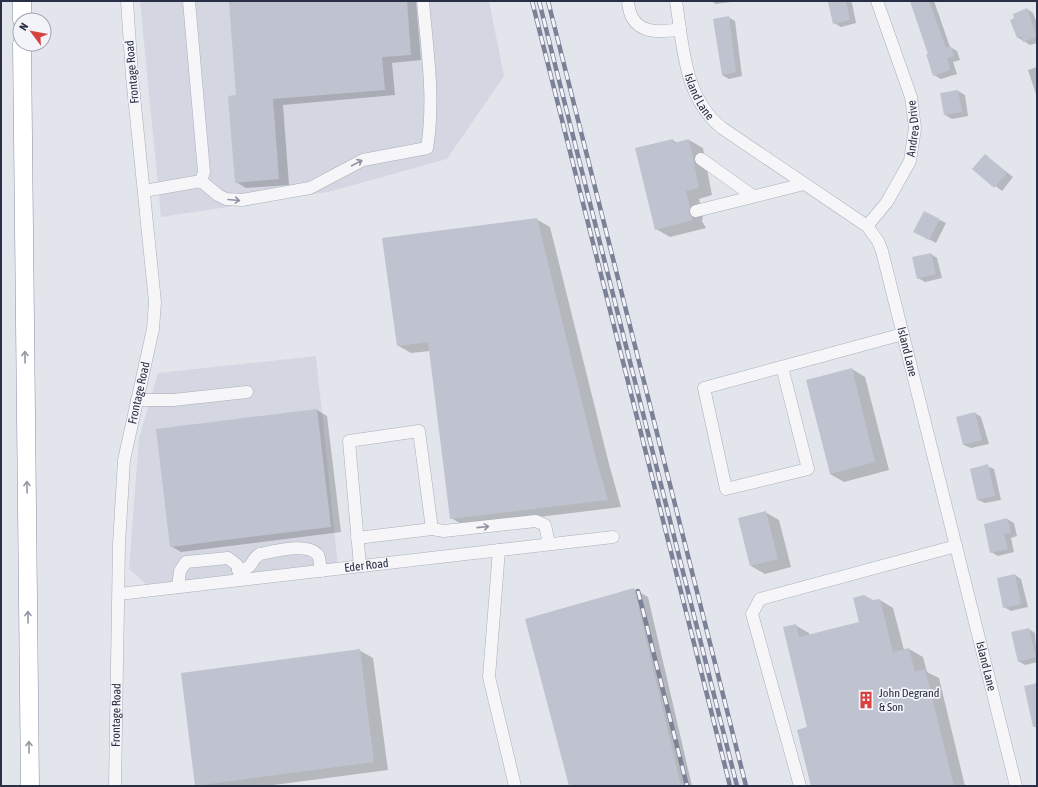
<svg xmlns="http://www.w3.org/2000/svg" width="1038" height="787" font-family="'Asap Condensed',sans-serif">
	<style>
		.built { fill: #d4d7e1 }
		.shadow { fill: #0003 }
		.building { fill: #bfc3cf }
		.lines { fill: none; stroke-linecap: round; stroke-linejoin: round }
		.minor-casing { stroke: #aaaeba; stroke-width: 13 }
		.highway-casing { stroke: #898fa3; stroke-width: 19 }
		.minor { stroke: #f6f6f9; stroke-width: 12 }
		.highway { stroke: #fff; stroke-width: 18 }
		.rail-casing { stroke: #7b8196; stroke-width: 4.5 }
		.rail { stroke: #f2f4f9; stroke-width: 3; stroke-dasharray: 9; stroke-linecap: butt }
		.oneway { stroke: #90929f }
		.oneway2 { stroke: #9497a2 }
		.labels { text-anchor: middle; stroke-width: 3.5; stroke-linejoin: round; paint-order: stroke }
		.street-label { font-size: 12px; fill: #292f45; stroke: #f2f4f9 }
		.poi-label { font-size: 12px; fill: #292f45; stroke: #f2f4f9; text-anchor: start }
	</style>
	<rect width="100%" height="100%" fill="#e2e5ec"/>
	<!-- built -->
	<path class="built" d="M140 1H489L504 76 447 159 328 192 161 217Z
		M316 356 338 566 147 585 129 569 139 438 158 373Z"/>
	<!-- shadow -->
	<path class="shadow" d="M230 1H416L421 60 392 63 395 95 283 105 289 185 246 188 236 182 238 96Z
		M711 1H731V2L716 4Z
		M829 1H849L852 3 856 23 841 27 834 23Z
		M910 1H934L950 47 957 51 960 60 953 62 957 74 941 79 934 75 929 54Z
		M1027 9 1033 13 1037 23V43L1030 45 1017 37Z
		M728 17 735 21 742 76 729 79 722 75Z
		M1037 67V97L1028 70Z
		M958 91 965 95 968 116 952 119 945 115Z
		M672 140 678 143 689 140 703 148 712 195 699 199 703 216 702 221 706 228 670 237 656 229Z
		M985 155 1013 177 1002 191 973 169Z
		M536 219 550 227 609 464 621 507 465 526 451 518 430 351 411 353 397 345Z
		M940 220 946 223 936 243 921 235Z
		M931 254 937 258 942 278 925 282 918 278Z
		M852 369 865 377 889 470 844 482 830 474Z
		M317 410 327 416 341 532 181 552 171 546Z
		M975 413 981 417 989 444 971 448 964 445Z
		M987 466 994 469 1001 500 985 503 978 500Z
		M765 512 779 520 791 567 765 574 751 566Z
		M1007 519 1014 523 1017 536 1011 538 1014 552 998 556 991 552Z
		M1015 575 1021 579 1028 607 1011 611 1004 607Z
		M634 589 648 597 692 786H570Z
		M880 600 893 608 904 650 909 649 923 657 927 672 939 678 965 786H812L808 728 795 625 809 633 810 636 860 623 874 601Z
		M1029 629 1035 633 1037 662 1025 665 1018 661Z
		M359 650 373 658 388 770 266 786 196 785Z"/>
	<!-- building -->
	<path class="building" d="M229 1H407L411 55 382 57 385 90 273 99 279 179 235 183 228 96 236 95Z
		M834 1H846L850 20 833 24 828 2Z
		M910 1H929L946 48 951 46 954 56 947 58 950 70 933 76 926 54H928Z
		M1027 8 1037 37 1023 42 1021 36 1017 38 1010 20 1014 18 1013 14Z
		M729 16 736 72 722 75 713 19Z
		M958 90 962 112 944 115 940 93Z
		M673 139 674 143 689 139 699 188 686 191 690 207 689 212 693 220 655 230 635 148Z
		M985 154 1007 173 994 188 972 169Z
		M924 211 940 219 929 240 913 232Z
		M537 218 595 455 608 500 450 519 428 342 397 346 382 238Z
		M931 253 936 274 917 279 912 257Z
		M852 368 875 462 830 474 806 380Z
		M317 409 331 527 170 547 156 429Z
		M975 412 982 440 963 445 956 417Z
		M988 464 995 496 977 500 970 469Z
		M766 511 778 559 750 566 738 518Z
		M1007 518 1011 533 1004 534 1008 549 990 553 984 524Z
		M1015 574 1021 604 1003 608 997 578Z
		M634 588 681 786H569L525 619Z
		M864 595 873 600 880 599 893 652 909 648 915 672 925 669 954 786H811L797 730 807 727 783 627 796 624 799 637 859 622 853 598Z
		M1029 628 1036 657 1018 662 1011 632Z
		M360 649 374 762 195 786 181 673Z
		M1037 683V727H1033L1024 686Z"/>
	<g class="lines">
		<!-- minor casing -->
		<g class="minor-casing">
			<g id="minor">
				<path d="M628 1C630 33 655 34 680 29"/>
				<path id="s1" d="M676 1C683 46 684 98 722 128L867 226 878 241 882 251 1016 786"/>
				<path d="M701 159 753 196"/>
				<path d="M201 181 218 195 226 199 242 200 310 188 363 160 427 148C435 100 427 49 423 1"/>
				<path d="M144 191 201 181 204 172 189 1"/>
				<path d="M696 211 804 184"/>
				<path id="s2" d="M867 226 887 202 910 161 915 128 911 97 877 1"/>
				<path d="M782 367 808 469 726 489 704 388 903 334"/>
				<path d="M137 400H173L247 392"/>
				<path d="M357 538 432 529"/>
				<path d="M499 550 489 677 515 786"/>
				<path d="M360 566 349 441 419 431 432 529 444 531 536 521 545 525 549 544"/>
				<path d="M238 570C257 567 248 561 260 554 275 551 308 542 318 555 320 559 320 566 321 571"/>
				<path d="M178 587 180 571 186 562 228 558 237 565 240 576"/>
				<path id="s3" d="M119 594 613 537"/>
				<path id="s4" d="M115 786 119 544 124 460 153 329 155 302 132 76 127 1"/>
				<path d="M800 786 752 614 760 599 956 546"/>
			</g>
		</g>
		<!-- highway casing -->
		<g class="highway-casing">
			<path id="highway" d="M22 1V20
				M22 44 30 786"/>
		</g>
		<!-- minor -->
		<use href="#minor" class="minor"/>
		<!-- highway -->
		<use href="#highway" class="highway"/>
		<!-- rail casing -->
		<g class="rail-casing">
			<path id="rail" d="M532 1 730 786
				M539 1 737 786
				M548 1 746 786
				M638 591 687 786"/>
		</g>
		<!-- rail -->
		<use href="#rail" class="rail"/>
	</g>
	<!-- one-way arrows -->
	<defs><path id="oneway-shaft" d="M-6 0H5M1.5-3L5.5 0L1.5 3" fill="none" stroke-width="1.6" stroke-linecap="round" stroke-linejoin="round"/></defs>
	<g class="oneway">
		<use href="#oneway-shaft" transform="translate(357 163) rotate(-28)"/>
		<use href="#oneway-shaft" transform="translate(234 200) rotate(5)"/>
		<use href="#oneway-shaft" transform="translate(483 527) rotate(-6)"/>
	</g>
	<g class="oneway2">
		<use href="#oneway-shaft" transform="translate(25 357) rotate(-91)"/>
		<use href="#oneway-shaft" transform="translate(27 487) rotate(-91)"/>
		<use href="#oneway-shaft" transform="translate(28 617) rotate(-91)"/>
		<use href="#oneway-shaft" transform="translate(29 747) rotate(-91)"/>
	</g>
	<!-- icons -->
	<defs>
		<g id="building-bare" transform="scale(1.38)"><path d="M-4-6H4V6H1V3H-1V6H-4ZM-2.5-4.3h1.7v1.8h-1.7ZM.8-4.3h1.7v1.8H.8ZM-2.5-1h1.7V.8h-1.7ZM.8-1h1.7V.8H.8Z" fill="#d74241" stroke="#f2f4f9" stroke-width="2.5" paint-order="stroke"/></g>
	</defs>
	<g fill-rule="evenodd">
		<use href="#building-bare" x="866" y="700"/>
	</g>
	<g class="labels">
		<!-- street labels -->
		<g class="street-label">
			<text transform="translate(132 72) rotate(-95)" y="4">Frontage Road</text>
			<text dy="4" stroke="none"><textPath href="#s1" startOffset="99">Island Lane</textPath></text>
			<text dy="4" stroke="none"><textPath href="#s2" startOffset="111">Andrea Drive</textPath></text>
			<text dy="4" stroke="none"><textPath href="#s1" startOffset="447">Island Lane</textPath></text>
			<text dy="4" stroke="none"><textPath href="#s4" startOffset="395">Frontage Road</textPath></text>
			<text dy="4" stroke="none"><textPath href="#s3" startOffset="249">Eder Road</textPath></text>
			<text dy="4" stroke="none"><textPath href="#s1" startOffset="771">Island Lane</textPath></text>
			<text dy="4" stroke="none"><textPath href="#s4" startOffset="71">Frontage Road</textPath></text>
		</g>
		<!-- poi labels -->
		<g class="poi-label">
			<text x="879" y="697">John Degrand<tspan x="879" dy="14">&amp; Son</tspan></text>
		</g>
	</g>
	<!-- border -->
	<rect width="1038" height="787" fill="none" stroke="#292f45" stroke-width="4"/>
	<!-- north arrow -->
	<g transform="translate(32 32) rotate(302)"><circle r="19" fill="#f2f4f9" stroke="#a2a5b1"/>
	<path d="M0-3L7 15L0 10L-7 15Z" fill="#d74241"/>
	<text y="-6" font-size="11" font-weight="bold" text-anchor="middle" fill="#292f45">N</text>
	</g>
</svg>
